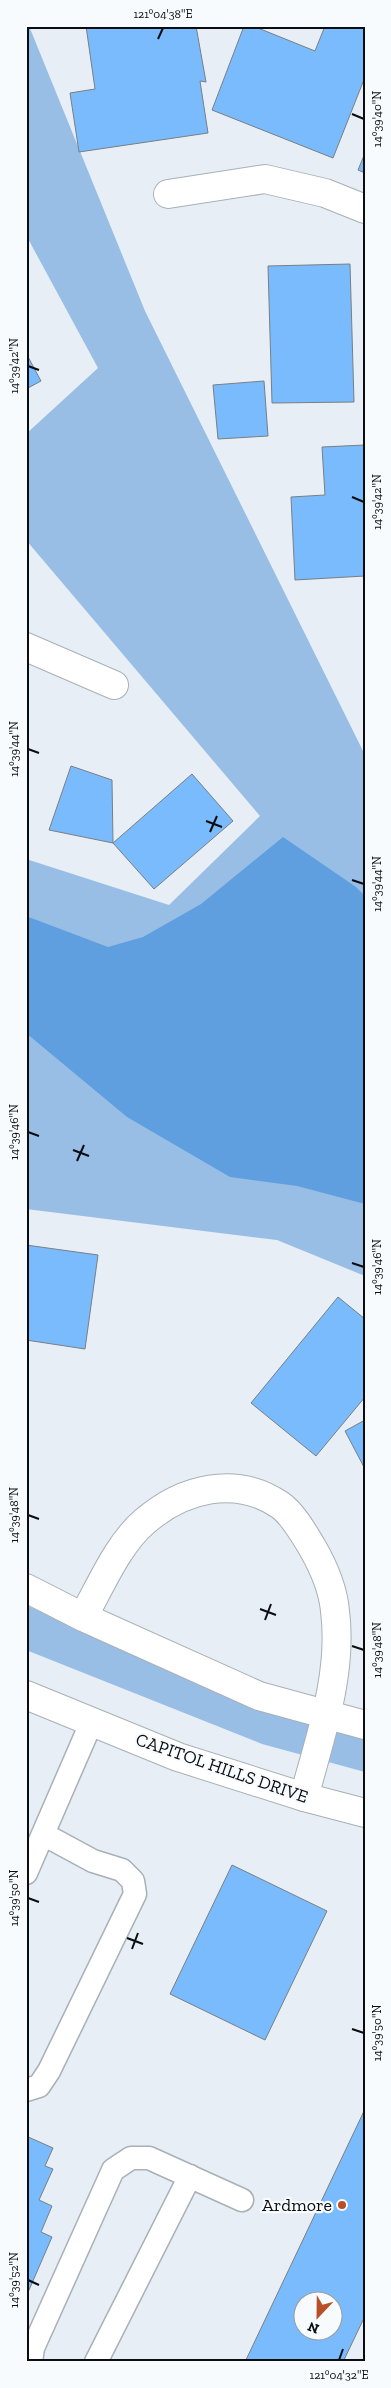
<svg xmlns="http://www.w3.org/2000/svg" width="391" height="2388" font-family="'Zilla Slab',serif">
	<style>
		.green { fill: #98bee6 }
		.water { fill: #5f9fdf }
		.building { fill: #7abbfd; stroke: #787f85; fill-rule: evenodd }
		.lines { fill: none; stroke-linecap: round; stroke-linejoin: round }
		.lane-casing { stroke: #a9b0b7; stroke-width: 25 }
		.street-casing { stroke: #a9b0b7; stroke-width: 30 }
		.secondary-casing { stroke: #a9b0b7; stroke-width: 30 }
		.lane { stroke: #fff; stroke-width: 22 }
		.street { stroke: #fff; stroke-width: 28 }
		.secondary { stroke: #fff; stroke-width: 28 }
		.ticks { fill: none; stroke: #0b0d10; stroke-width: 2 }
		.poi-dot { fill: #b74f29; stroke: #f8fbfe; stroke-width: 2 }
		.labels { text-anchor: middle; stroke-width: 4.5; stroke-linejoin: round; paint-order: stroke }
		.street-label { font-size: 18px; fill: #0b0d10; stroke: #f8fbfe }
		.poi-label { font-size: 18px; fill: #0b0d10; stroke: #f8fbfe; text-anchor: end }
		.neatline { fill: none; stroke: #0b0d10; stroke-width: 2 }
		.ticks-label { font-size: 12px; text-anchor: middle; fill: #0b0d10 }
	</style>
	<rect width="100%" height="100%" fill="#e7eef5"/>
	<!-- green -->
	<path class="green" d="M26 26H29L145 311 365 755V1276L277 1240 26 1209V859L169 905 260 816 26 540V434L98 368 26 235Z
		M26 1605 209 1688 365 1733V1772L262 1744 26 1650Z"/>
	<!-- water -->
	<path class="water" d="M283 837 356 887 365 896V1204L297 1186 230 1177 127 1117 26 1033V916L108 947 143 937 201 904Z"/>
	<!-- building -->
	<path class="building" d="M86 26H196L206 82 200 81 208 133 79 152 70 93 95 89Z
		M244 26H253L315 51 325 26H365V77L333 158 212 110Z
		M365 153V173L358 170Z
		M350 264 354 402 272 403 268 266Z
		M26 353 41 381 26 389Z
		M264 381 268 436 218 439 213 385Z
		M365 445V576L295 580 291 497 325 495 322 447Z
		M71 766 112 780 113 843 49 830Z
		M192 774 233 821 154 889 113 843Z
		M26 1245 98 1255 85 1349 26 1340Z
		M338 1297 365 1319V1397L316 1456 251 1403Z
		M365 1420V1469L345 1431Z
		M232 1865 327 1911 265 2040 170 1994Z
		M365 2109V2316L343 2362H245ZM304 2300H334V2330H304Z
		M26 2136 53 2148 45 2166 53 2169 39 2200 52 2206 41 2232 52 2237 26 2297Z"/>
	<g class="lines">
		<!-- lane casing -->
		<g class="lane-casing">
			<path id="lane" d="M26 1873 92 1721
				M26 2090 39 2086 49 2071 135 1894 133 1881 122 1870 93 1861 43 1834
				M31 2362 33 2348 113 2170 131 2158H149L242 2200
				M96 2362 190 2176"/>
		</g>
		<!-- street casing -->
		<g class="street-casing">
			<path id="street" d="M168 194 265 179 325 193 365 209
				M26 647 114 685
				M26 1588 83 1617 259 1696 365 1725
				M83 1617C100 1587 118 1544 144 1522 183 1488 236 1475 280 1505 293 1514 304 1534 312 1547 323 1566 333 1588 335 1611 343 1674 320 1737 304 1797"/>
		</g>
		<!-- secondary casing -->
		<g class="secondary-casing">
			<path id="secondary" d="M26 1695 178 1757 304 1797 365 1813"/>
		</g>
		<!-- lane -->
		<use href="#lane" class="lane"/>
		<!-- street -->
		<use href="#street" class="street"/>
		<!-- secondary -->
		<use href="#secondary" class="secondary"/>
	</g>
	<!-- ticks -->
	<path class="ticks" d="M158 39 163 28M352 114 364 119M28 366 39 370M352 497 364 502M28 749 39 753M206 821 222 827M210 832 217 816M352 880 364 884M28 1132 39 1136M73 1150 89 1156M77 1161 84 1145M352 1263 364 1267M28 1515 39 1519M260 1609 276 1615M265 1620 271 1604M352 1646 364 1650M28 1898 39 1902M127 1938 143 1944M132 1949 138 1933M352 2029 364 2033M28 2280 39 2285M339 2360 343 2349"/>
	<!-- markers -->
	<circle class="poi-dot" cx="342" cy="2205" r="5"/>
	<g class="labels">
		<!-- street labels -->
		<g class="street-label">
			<text transform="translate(222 1768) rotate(19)" y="6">CAPITOL HILLS DRIVE</text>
		</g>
		<!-- poi labels -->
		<g class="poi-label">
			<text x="332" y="2211">Ardmore</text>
		</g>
	</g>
	<!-- border -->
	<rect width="391" height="2388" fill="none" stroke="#f8fbfe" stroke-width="55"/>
	<!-- north arrow -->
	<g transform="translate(318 2316) rotate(202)"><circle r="24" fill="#f8fbfe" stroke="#999c9f"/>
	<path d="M0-4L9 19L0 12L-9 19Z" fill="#b74f29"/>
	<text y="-8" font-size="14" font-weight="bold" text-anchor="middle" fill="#0b0d10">N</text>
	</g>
	<rect x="28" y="28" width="336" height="2332" class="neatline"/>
	<g class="ticks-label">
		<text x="163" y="18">121°04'38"E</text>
		<text transform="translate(377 119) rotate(-90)" y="4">14°39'40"N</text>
		<text transform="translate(14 366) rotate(-90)" y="4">14°39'42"N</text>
		<text transform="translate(377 502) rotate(-90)" y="4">14°39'42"N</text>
		<text transform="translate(14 749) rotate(-90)" y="4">14°39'44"N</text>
		<text transform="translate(377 884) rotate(-90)" y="4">14°39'44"N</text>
		<text transform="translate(14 1132) rotate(-90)" y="4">14°39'46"N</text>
		<text transform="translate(377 1267) rotate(-90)" y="4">14°39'46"N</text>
		<text transform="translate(14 1515) rotate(-90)" y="4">14°39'48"N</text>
		<text transform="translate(377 1650) rotate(-90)" y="4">14°39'48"N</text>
		<text transform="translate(14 1898) rotate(-90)" y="4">14°39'50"N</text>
		<text transform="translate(377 2033) rotate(-90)" y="4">14°39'50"N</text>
		<text transform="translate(14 2280) rotate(-90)" y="4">14°39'52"N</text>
		<text x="339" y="2379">121°04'32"E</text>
	</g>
</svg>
